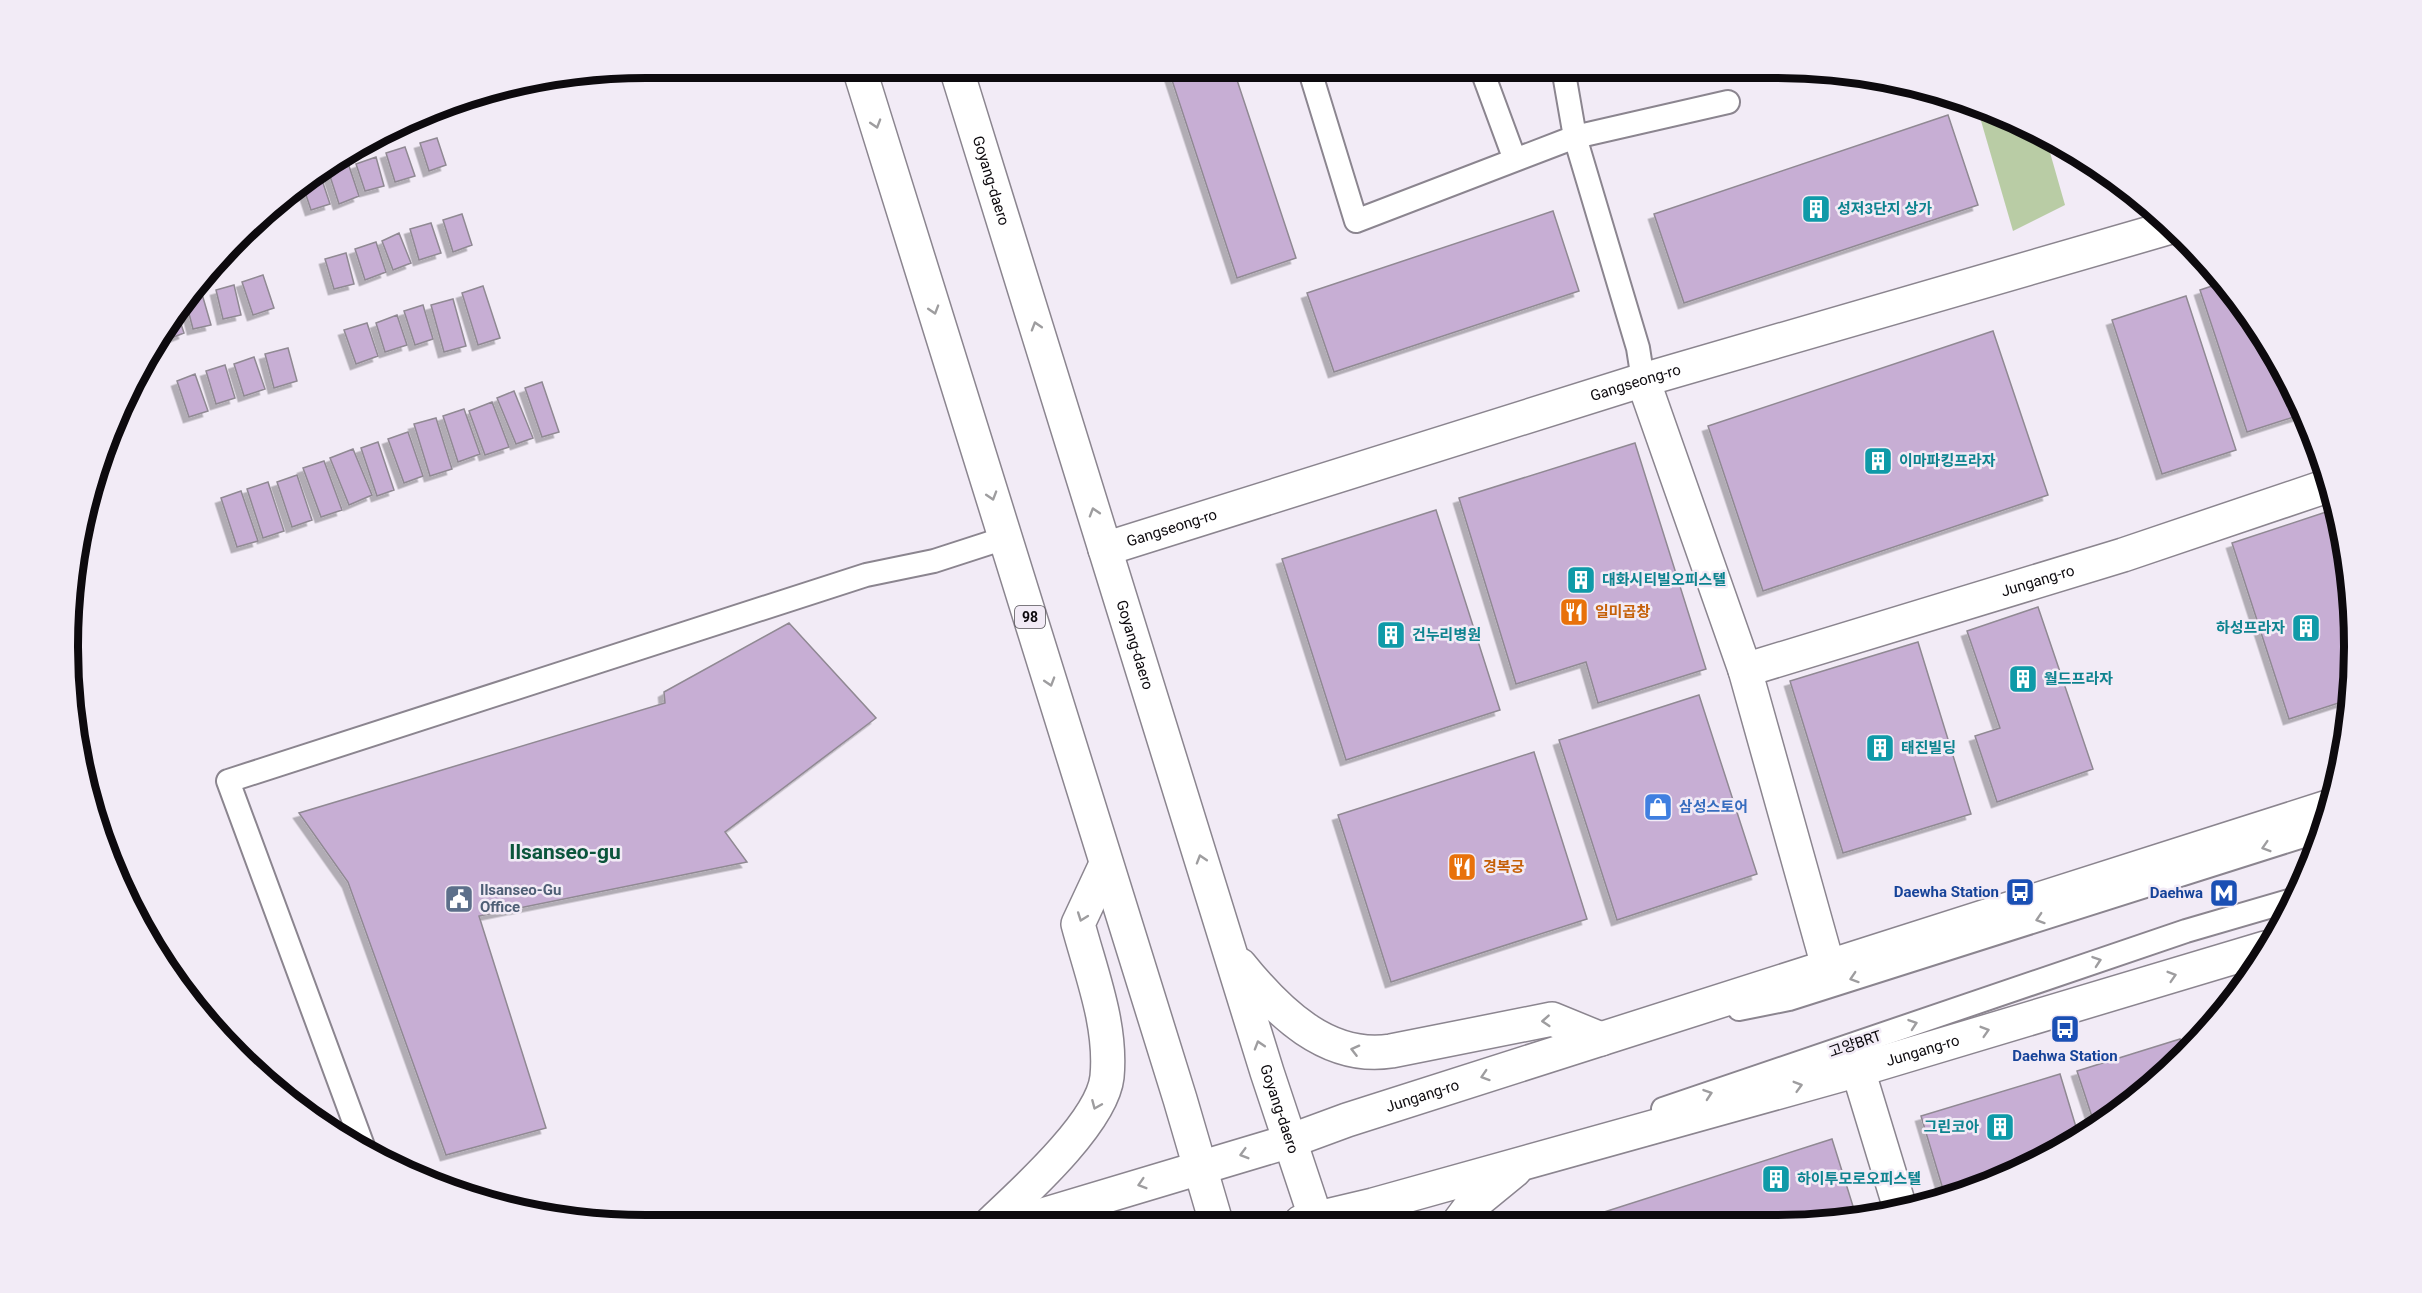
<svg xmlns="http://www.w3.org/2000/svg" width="2422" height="1293" font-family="Roboto,'Noto Sans KR',sans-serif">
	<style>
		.green { fill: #b9cca5 }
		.building { fill: #c7aed4; stroke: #908993; stroke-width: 1.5; filter: url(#shadow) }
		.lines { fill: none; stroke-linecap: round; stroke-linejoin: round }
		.lane-casing { stroke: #8b858f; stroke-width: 26 }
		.street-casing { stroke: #8b858f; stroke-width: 36 }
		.secondary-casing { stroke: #8b858f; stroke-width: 36 }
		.primary-casing { stroke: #8b858f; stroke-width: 36 }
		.lane { stroke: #fff; stroke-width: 22 }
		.street { stroke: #fff; stroke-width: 33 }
		.secondary { stroke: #fff; stroke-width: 33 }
		.primary { stroke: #fff; stroke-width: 33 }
		.oneway { stroke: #9e9d9f }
		.labels { text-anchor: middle; stroke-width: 5; stroke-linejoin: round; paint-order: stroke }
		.shield { fill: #f2ebf6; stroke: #524e54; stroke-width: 1.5 }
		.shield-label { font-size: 14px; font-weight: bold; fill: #0d0a0e }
		.street-label { font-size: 15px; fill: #0d0a0e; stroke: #f2ebf6 }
		.culture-label { font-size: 15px; font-weight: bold; fill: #0d838f; stroke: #f2ebf6; text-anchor: start }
		.food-label { font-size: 15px; font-weight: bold; fill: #c56008; stroke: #f2ebf6; text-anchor: start }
		.shop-label { font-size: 15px; font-weight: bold; fill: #366cbe; stroke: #f2ebf6; text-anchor: start }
		.service-label { font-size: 15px; font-weight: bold; fill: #4e5e75; stroke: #f2ebf6; text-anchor: start }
		.transit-label { font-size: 15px; font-weight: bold; fill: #164399; stroke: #f2ebf6; text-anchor: end }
		.district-label { font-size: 21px; font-weight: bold; fill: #0c553c; stroke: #f2ebf6 }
		.rim { fill: none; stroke: #0d0a0e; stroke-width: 8 }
	</style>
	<defs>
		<filter id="shadow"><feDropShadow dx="-5.5" dy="5.5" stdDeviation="0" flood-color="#0004"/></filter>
	</defs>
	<rect width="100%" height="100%" fill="#f2ebf6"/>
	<!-- green -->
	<path class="green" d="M1977 107 2032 127 2045 135 2065 205 2013 231Z"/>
	<!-- building -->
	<path class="building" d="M1168 68H1233L1296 258 1237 278Z
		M1948 115 1978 205 1684 303 1654 214Z
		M437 138 446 165 429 171 420 143Z
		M405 147 415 176 395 182 386 153Z
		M376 157 384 186 365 191 356 164Z
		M349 166 359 196 339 204 329 173Z
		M320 174 330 204 311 210 302 183Z
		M1553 211 1579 291 1334 372 1307 293Z
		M462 214 472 245 453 252 443 220Z
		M431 223 441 253 419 260 410 229Z
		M399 233 411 263 393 270 382 241Z
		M376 242 386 272 365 280 355 249Z
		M346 253 354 284 334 289 325 259Z
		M263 275 274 308 253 315 242 282Z
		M2224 282 2277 357 2303 414 2247 432 2200 290Z
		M234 285 241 315 223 319 216 290Z
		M483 286 500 338 478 345 462 293Z
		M202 294 211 325 193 329 186 302 191 298Z
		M2186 296 2236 450 2162 474 2112 320Z
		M453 299 466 346 444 352 431 305Z
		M423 305 433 339 415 345 404 311Z
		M177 312 184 333 166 340 162 331Z
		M397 315 407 345 385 352 376 323Z
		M367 323 378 356 356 364 344 330Z
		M1993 331 2048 495 1763 591 1708 426Z
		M288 348 297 381 274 388 265 354Z
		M254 357 265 389 244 396 234 364Z
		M225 365 235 398 216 404 206 371Z
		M195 374 208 411 189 417 177 381Z
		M542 382 559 432 542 437 525 388Z
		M514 391 533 438 516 444 497 398Z
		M492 402 509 447 485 455 469 411Z
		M464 409 480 454 458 462 443 416Z
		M436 418 452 469 430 476 414 424Z
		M408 432 423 476 404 483 388 439Z
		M378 442 394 490 377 496 361 448Z
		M1635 443 1706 669 1598 703 1586 662 1516 684 1459 498Z
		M353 449 372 495 349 505 330 458Z
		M324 461 342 510 321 517 303 468Z
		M297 475 312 520 292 527 277 482Z
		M268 482 284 531 263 538 247 489Z
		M241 491 258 541 237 547 221 498Z
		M2335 509 2350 571 2353 685 2351 699 2289 719 2232 543Z
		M1436 510 1500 710 1346 760 1282 559Z
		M2038 607 2093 769 1997 802 1975 736 2000 728 1967 631Z
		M789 623 876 718 725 832 747 862 479 916 546 1128 446 1155 348 882 299 813 665 703 664 692Z
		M1918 642 1971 814 1843 853 1790 681Z
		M1699 695 1757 874 1617 920 1559 740Z
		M1534 752 1587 919 1391 982 1338 815Z
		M2180 1039 2184 1052 2096 1129 2077 1071Z
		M2060 1074 2079 1137 1997 1182 1945 1196 1921 1116Z
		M1832 1139 1857 1219 1576 1221Z"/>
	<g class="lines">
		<!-- lane casing -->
		<g class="lane-casing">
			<path id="lane" d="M1309 68 1356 221 1575 137 1728 102
				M1481 68 1515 160
				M1563 68 1575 137 1638 348 1643 380
				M1739 1009 1789 999 2322 830
				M1663 1109 2186 931 2296 899
				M363 1146 228 781 866 575 934 561 1005 538"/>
		</g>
		<!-- street casing -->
		<g class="street-casing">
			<g id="street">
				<path d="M1643 380 1745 670 1828 966"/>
				<path id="s1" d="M1745 670 2123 555 2330 485"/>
				<path d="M1858 1070 1900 1208"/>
			</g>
		</g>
		<!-- secondary casing -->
		<g class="secondary-casing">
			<g id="secondary">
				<path id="s2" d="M1105 549 1643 380 2171 227"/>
			</g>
		</g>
		<!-- primary casing -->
		<g class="primary-casing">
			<g id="primary">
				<path d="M859 68 1180 1099 1216 1222"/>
				<path id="s3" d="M956 68 1267 1072 1317 1222"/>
				<path d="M1240 965C1277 1011 1327 1061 1391 1051L1552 1019 1601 1039"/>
				<path id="s4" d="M1301 1222 1373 1205 1858 1070 2265 948"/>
				<path d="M1459 1222 1471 1206 1515 1170"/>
				<path d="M991 1223C1024 1192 1102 1122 1107 1077 1112 1025 1091 973 1078 924L1106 864"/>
				<path id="s5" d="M1016 1223 1290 1141 1347 1120 2331 806"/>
			</g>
		</g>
		<!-- lane -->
		<use href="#lane" class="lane"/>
		<!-- street -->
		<use href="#street" class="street"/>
		<!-- secondary -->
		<use href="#secondary" class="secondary"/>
		<!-- primary -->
		<use href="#primary" class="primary"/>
	</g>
	<!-- one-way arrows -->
	<defs><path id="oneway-chevron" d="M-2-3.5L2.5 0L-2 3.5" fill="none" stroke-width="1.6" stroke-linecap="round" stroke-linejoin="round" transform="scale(1.5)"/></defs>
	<g class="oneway">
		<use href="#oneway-chevron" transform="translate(876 124) rotate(73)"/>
		<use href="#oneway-chevron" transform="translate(934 310) rotate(73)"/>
		<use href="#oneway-chevron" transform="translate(1036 326) rotate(-107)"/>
		<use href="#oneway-chevron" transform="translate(992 496) rotate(73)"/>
		<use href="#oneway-chevron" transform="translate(1094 512) rotate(-107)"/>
		<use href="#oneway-chevron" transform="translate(1050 682) rotate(73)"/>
		<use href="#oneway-chevron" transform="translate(2266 847) rotate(163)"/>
		<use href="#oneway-chevron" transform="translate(1201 859) rotate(-107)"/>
		<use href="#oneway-chevron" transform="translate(1082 917) rotate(110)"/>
		<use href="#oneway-chevron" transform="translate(2040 919) rotate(162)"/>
		<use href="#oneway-chevron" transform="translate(2097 961) rotate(-19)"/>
		<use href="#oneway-chevron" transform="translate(2172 976) rotate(-17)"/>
		<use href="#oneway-chevron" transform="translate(1854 978) rotate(162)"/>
		<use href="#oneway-chevron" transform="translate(1546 1021) rotate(176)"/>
		<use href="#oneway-chevron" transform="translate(1913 1024) rotate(-19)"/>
		<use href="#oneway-chevron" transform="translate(1985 1031) rotate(-17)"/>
		<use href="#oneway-chevron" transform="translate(1259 1045) rotate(-107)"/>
		<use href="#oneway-chevron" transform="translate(1355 1050) rotate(-166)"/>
		<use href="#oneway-chevron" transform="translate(1485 1076) rotate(162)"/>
		<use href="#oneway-chevron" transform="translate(1798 1086) rotate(-16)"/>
		<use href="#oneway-chevron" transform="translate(1708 1094) rotate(-19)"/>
		<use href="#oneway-chevron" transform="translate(1096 1105) rotate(113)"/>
		<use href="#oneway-chevron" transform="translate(1244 1154) rotate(164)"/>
		<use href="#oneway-chevron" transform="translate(1142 1184) rotate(163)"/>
	</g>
	<!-- icons -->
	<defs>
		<g id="building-square" transform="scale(1.5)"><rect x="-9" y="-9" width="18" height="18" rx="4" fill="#0f9aa8" stroke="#f2ebf6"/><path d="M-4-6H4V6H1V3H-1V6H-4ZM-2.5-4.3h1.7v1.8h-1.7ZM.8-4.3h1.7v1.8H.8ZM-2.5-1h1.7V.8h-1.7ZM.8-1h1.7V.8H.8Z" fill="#fff"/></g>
		<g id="restaurant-square" transform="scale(1.5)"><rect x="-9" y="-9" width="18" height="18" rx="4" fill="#e8710a" stroke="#f2ebf6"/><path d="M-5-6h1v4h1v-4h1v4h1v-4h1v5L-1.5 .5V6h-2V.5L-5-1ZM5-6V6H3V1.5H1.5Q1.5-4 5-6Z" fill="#fff"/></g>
		<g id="shop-square" transform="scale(1.5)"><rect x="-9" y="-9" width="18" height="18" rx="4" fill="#3f7fe0" stroke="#f2ebf6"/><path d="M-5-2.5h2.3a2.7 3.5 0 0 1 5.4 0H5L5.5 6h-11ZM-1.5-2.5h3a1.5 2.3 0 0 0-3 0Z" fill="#fff"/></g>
		<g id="bus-square" transform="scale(1.5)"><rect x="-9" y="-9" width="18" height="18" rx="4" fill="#1a4fb4" stroke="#f2ebf6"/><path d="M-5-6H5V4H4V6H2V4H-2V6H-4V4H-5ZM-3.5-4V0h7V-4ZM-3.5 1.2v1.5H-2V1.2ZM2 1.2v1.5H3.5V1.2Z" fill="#fff"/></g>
		<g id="metro-square" transform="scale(1.5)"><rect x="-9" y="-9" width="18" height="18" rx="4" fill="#1a4fb4" stroke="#f2ebf6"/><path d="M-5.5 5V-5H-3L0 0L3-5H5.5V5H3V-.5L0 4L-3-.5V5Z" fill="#fff"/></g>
		<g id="civic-square" transform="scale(1.5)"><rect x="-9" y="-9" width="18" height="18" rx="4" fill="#5c6f8a" stroke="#f2ebf6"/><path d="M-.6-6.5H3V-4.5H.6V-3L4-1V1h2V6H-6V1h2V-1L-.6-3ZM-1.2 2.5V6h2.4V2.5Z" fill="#fff"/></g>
	</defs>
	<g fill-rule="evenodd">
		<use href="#building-square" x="1816" y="209"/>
		<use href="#building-square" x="1878" y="461"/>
		<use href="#building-square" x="1581" y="580"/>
		<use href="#restaurant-square" x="1574" y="612"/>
		<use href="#building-square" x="2306" y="628"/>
		<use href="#building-square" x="1391" y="635"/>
		<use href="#building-square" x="2023" y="679"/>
		<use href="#building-square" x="1880" y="748"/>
		<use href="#shop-square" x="1658" y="807"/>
		<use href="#restaurant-square" x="1462" y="867"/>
		<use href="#bus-square" x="2020" y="892"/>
		<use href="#metro-square" x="2224" y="893"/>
		<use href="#civic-square" x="459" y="899"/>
		<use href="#bus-square" x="2065" y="1029"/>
		<use href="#building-square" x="2000" y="1127"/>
		<use href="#building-square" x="1776" y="1179"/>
	</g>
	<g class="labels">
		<!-- shield labels -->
		<rect class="shield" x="1015" y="606" width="30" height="22" rx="4.5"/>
		<g class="shield-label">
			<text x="1030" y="622">98</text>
		</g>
		<!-- street labels -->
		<g class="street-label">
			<text dy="5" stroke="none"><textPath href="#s3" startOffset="118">Goyang-daero</textPath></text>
			<text dy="5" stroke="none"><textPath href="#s2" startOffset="556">Gangseong-ro</textPath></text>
			<text dy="5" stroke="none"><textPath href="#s2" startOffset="70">Gangseong-ro</textPath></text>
			<text dy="5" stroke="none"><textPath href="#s1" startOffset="306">Jungang-ro</textPath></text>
			<text dy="5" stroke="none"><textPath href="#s3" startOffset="604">Goyang-daero</textPath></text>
			<text transform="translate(1855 1044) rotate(-19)" y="5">고양BRT</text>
			<text dy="5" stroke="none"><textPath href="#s4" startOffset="645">Jungang-ro</textPath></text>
			<text dy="5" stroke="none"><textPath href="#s5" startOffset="426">Jungang-ro</textPath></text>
			<text dy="5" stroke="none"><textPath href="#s3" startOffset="1090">Goyang-daero</textPath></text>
		</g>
		<!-- culture labels -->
		<g class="culture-label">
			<text x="1837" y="214">성저3단지 상가</text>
			<text x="1899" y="466">이마파킹프라자</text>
			<text x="1602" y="585">대화시티빌오피스텔</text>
			<text x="2285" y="633" text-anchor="end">하성프라자</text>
			<text x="1412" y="640">건누리병원</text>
			<text x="2044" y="684">월드프라자</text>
			<text x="1901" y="753">태진빌딩</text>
			<text x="1979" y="1132" text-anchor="end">그린코아</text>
			<text x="1797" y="1184">하이투모로오피스텔</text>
		</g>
		<!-- food labels -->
		<g class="food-label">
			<text x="1595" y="617">일미곱창</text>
			<text x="1483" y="872">경복궁</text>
		</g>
		<!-- shop labels -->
		<g class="shop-label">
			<text x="1679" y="812">삼성스토어</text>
		</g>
		<!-- service labels -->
		<g class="service-label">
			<text x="480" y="895">Ilsanseo-Gu<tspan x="480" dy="17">Office</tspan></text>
		</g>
		<!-- transit labels -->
		<g class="transit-label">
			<text x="1999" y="897">Daewha Station</text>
			<text x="2203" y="898">Daehwa</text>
			<text x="2065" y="1061" text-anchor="middle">Daehwa Station</text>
		</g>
		<!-- district labels -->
		<g class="district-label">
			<text x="565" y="859">Ilsanseo-gu</text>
		</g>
	</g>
	<!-- crop -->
	<path d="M0 0H2422V1293H0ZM646 78H1776A568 568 0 0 1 2344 646V647A568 568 0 0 1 1776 1215H646A568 568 0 0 1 78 647V646A568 568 0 0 1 646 78Z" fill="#f2ebf6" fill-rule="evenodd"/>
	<path class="rim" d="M646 78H1776A568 568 0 0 1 2344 646V647A568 568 0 0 1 1776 1215H646A568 568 0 0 1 78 647V646A568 568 0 0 1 646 78Z"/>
</svg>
